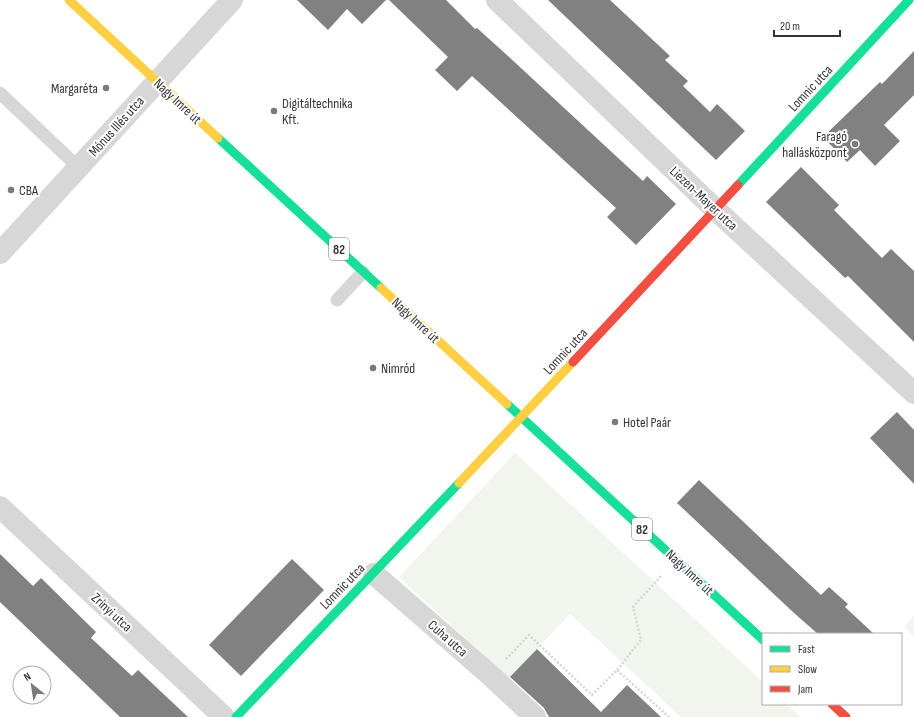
<svg xmlns="http://www.w3.org/2000/svg" width="914" height="717" font-family="'Sofia Sans Condensed',sans-serif">
	<style>
		.green { fill: #f1f5ed }
		.building { fill: #818181 }
		.lines { fill: none; stroke-linecap: round; stroke-linejoin: round }
		.path { stroke: #d6d6d6; stroke-width: 2.5; stroke-dasharray: 2 2; stroke-linecap: butt }
		.lane { stroke: #d7d7d7; stroke-width: 13 }
		.street { stroke: #d7d7d7; stroke-width: 22 }
		.fast { stroke: #16e098; stroke-width: 9 }
		.slow { stroke: #ffcf43; stroke-width: 9 }
		.jam { stroke: #f24e42; stroke-width: 9 }
		.poi-dot { fill: #7a7a7a; stroke: #fff; stroke-width: 1.5 }
		.labels { text-anchor: middle; stroke-width: 4; stroke-linejoin: round; paint-order: stroke }
		.shield { fill: #fff; stroke: #707070; stroke-width: 1 }
		.shield-label { font-size: 13px; font-weight: bold; fill: #333 }
		.poi-label { font-size: 14px; fill: #333; stroke: #fff; text-anchor: start }
		.street-label { font-size: 14px; fill: #333; stroke: #fff }
	</style>
	<rect width="100%" height="100%" fill="#fff"/>
	<!-- green -->
	<path class="green" d="M515 453 763 682V704H786L801 717H681L570 614 509 679 399 577Z
		M914 615V637L904 627Z"/>
	<!-- building -->
	<path class="building" d="M297 0H386L362 24 347 9 328 30Z
		M389 0H446L475 29 477 28 508 56 643 181 647 176 676 204 636 245 607 217 616 208 472 76 457 91 435 70 448 57Z
		M548 0H610L670 56 665 60 688 81 683 86 710 112 717 104 745 131 716 160Z
		M914 51V95L884 125 900 141 875 166 860 150 847 162 823 137 880 82 882 84Z
		M801 167 839 205 834 210 882 258 891 249 914 271V342L848 276 845 278 766 202Z
		M897 412 914 430V484L870 438Z
		M699 480 821 595 829 587 848 604 845 607 874 634H818L794 613 677 503Z
		M0 554 33 586 41 578 96 632 91 638 132 676 138 670 188 717H120L0 602Z
		M292 559 324 590 241 676 209 645Z
		M537 649 601 712 627 685 661 717H549L544 708 510 677Z"/>
	<g class="lines">
		<!-- path -->
		<path class="path" d="M506 659 529 635 592 695 617 670 669 717
			M617 670 641 640 633 607 661 576"/>
		<!-- lane -->
		<path class="lane" d="M0 93 78 167
			M337 300 363 272"/>
		<!-- street -->
		<path class="street" d="M497 0 716 210 914 393
			M0 253 232 0
			M0 507 224 717
			M374 574 490 675 535 717"/>
		<!-- fast -->
		<path class="fast" d="M218 138 381 288
			M738 185 909 0
			M507 404 763 640
			M236 717 459 483"/>
		<!-- slow -->
		<path class="slow" d="M69 0 218 138
			M381 288 507 404
			M459 483 573 362"/>
		<!-- jam -->
		<path class="jam" d="M573 362 738 185
			M832 704 846 717"/>
	</g>
	<!-- markers -->
	<g class="poi-dot">
		<circle cx="106" cy="88" r="4"/>
		<circle cx="274" cy="111" r="4"/>
		<circle cx="855" cy="144" r="4"/>
		<circle cx="11" cy="190" r="4"/>
		<circle cx="373" cy="368" r="4"/>
		<circle cx="615" cy="422" r="4"/>
	</g>
	<g class="labels">
		<!-- shield labels -->
		<g class="shield">
			<rect x="329" y="238" width="20" height="22" rx="3"/>
			<rect x="632" y="518" width="20" height="22" rx="3"/>
		</g>
		<g class="shield-label">
			<text x="339" y="254">82</text>
			<text x="642" y="534">82</text>
		</g>
		<!-- poi labels -->
		<g class="poi-label">
			<text x="98" y="93" text-anchor="end">Margaréta</text>
			<text x="282" y="108">Digitáltechnika<tspan x="282" dy="16">Kft.</tspan></text>
			<text x="847" y="141" text-anchor="end">Faragó<tspan x="847" dy="16">hallásközpont</tspan></text>
			<text x="19" y="195">CBA</text>
			<text x="381" y="373">Nimród</text>
			<text x="623" y="427">Hotel Paár</text>
		</g>
		<!-- street labels -->
		<g class="street-label">
			<text transform="translate(810 88) rotate(-47)" y="5">Lomnic utca</text>
			<text transform="translate(178 101) rotate(43)" y="5">Nagy Imre út</text>
			<text transform="translate(116 126) rotate(-48)" y="5">Mónus Illés utca</text>
			<text transform="translate(704 198) rotate(43)" y="5">Liezen-Mayer utca</text>
			<text transform="translate(416 320) rotate(43)" y="5">Nagy Imre út</text>
			<text transform="translate(565 351) rotate(-47)" y="5">Lomnic utca</text>
			<text transform="translate(690 572) rotate(43)" y="5">Nagy Imre út</text>
			<text transform="translate(342 586) rotate(-46)" y="5">Lomnic utca</text>
			<text transform="translate(112 612) rotate(43)" y="5">Zrínyi utca</text>
			<text transform="translate(448 638) rotate(41)" y="5">Cuha utca</text>
		</g>
	</g>
	<!-- legend -->
	<rect x="762" y="633" width="140" height="72" fill="#ffffff" stroke="#adadad"/>
	<rect x="770" y="646" width="20" height="6" fill="#16e098" stroke="#adadad"/>
	<text x="798" y="653" font-size="12" fill="#333333">Fast</text>
	<rect x="770" y="666" width="20" height="6" fill="#ffcf43" stroke="#adadad"/>
	<text x="798" y="673" font-size="12" fill="#333333">Slow</text>
	<rect x="770" y="686" width="20" height="6" fill="#f24e42" stroke="#adadad"/>
	<text x="798" y="693" font-size="12" fill="#333333">Jam</text>
	<!-- north arrow -->
	<g transform="translate(32 685) rotate(330)"><circle r="19" fill="#ffffff" stroke="#adadad"/>
	<path d="M0-3L7 15L0 10L-7 15Z" fill="#7a7a7a"/>
	<text y="-6" font-size="11" font-weight="bold" text-anchor="middle" fill="#333333">N</text>
	</g>
	<!-- scale -->
	<path d="M774 30v6h66v-6" fill="none" stroke="#333333" stroke-width="2"/>
	<text x="780" y="30" font-size="12" fill="#333333" stroke="#ffffff" stroke-width="3" paint-order="stroke">20 m</text>
</svg>
